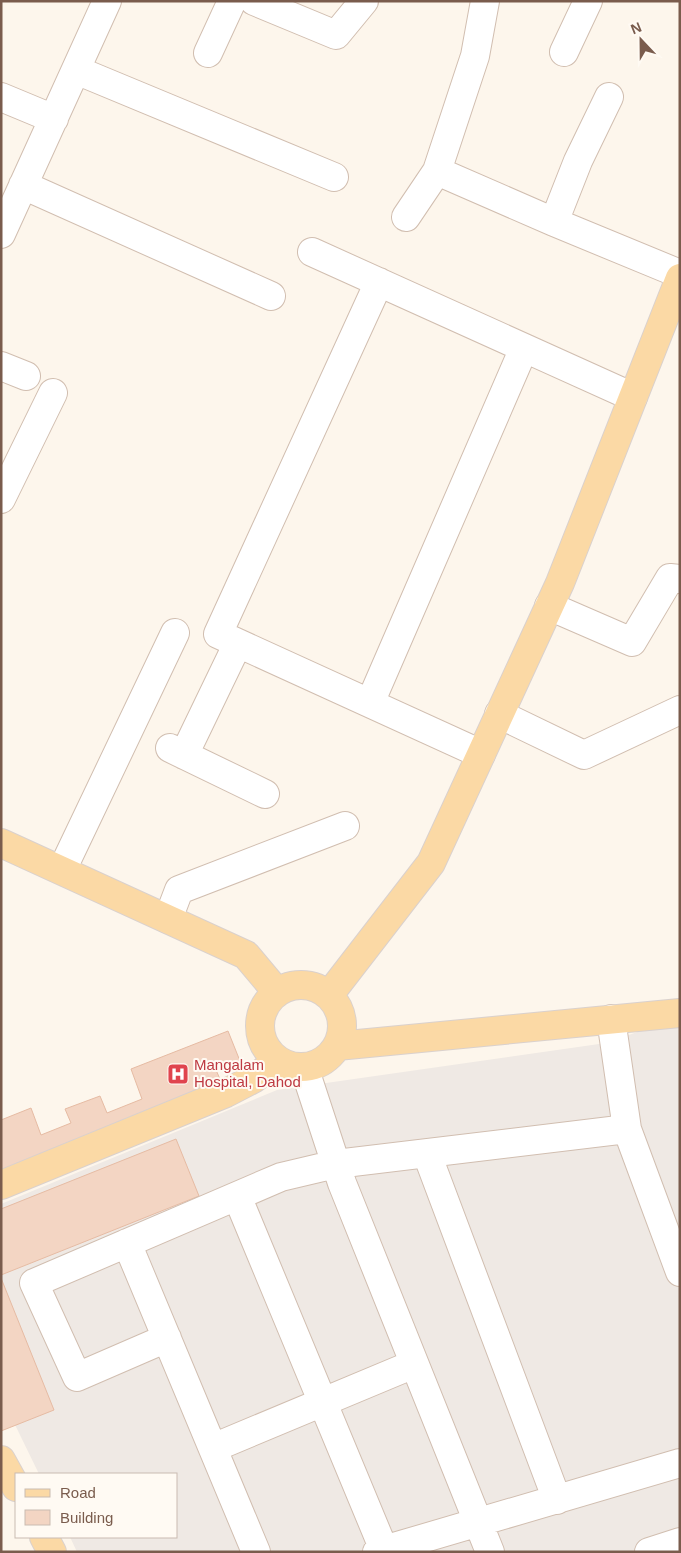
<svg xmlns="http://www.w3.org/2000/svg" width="681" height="1553" font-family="Arial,sans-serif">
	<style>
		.industrial { fill: #efe9e4 }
		.building { fill: #f3d5c3; stroke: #e6bba3 }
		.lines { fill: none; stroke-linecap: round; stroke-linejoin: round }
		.minor-casing { stroke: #d1beb0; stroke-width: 30 }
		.major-casing { stroke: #dad1cd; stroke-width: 30 }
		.minor { stroke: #fff; stroke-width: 28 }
		.major { stroke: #fbd9a5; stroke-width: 28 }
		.labels { text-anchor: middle; stroke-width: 4; stroke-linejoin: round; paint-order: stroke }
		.health-label { font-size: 15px; fill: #be3a42; stroke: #fffaf3; text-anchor: start }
	</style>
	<rect width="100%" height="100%" fill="#fdf6ec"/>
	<!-- industrial -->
	<path class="industrial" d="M680 1017V1552H77L70 1537H176V1474H39L1 1396V1204L277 1090 606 1043Z"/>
	<!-- building -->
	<path class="building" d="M228 1031 240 1061 216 1070 224 1088 1 1173V1120L31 1108 41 1135 71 1123 65 1109 100 1096 107 1113 142 1099 131 1069Z
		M176 1139 199 1196 1 1275V1209Z
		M1 1278 54 1410 1 1431Z"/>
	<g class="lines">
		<!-- minor casing -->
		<g class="minor-casing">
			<path id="minor" d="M254 1 336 35 364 1
				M564 52 588 1
				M208 53 232 1
				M76 70 334 177
				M1 97 54 119
				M437 171 554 222 680 274
				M23 185 271 296
				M406 217 437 171 475 56 485 1
				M554 222 578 161 609 97
				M1 234 107 1
				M312 252 633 397
				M379 282 218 634 481 754
				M1 366 26 376
				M1 499 53 393
				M549 606 632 642 670 578 680 579
				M370 703 524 348
				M499 714 584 755 680 710
				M170 748 265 794
				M184 755 238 643
				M62 870 175 633
				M168 919 179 890 345 826
				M611 1019 627 1129 680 1272
				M304 1067 342 1183 490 1552
				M427 1154 557 1500
				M237 1196 384 1550
				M127 1243 256 1552
				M167 1338 77 1377 34 1283 281 1177 336 1164 627 1129
				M213 1448 414 1364
				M377 1552 680 1463
				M649 1552 680 1542"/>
		</g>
		<!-- major casing -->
		<g class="major-casing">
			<path id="major" d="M1 843 246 955 277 992
				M260 1026a41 41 0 1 1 82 0a41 41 0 1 1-82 0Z
				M329 995 431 863 560 583 680 278
				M337 1046 680 1013
				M1 1185 226 1093 253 1079 278 1061
				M1 1460 16 1487
				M44 1537 52 1552"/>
		</g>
		<!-- minor -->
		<use href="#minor" class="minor"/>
		<!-- major -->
		<use href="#major" class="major"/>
	</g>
	<!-- icons -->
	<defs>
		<g id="hospital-square" transform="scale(1.125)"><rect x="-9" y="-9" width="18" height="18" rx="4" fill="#e0444e" stroke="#fffaf3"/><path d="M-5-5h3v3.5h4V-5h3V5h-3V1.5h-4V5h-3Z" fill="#fff"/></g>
	</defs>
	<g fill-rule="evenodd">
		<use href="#hospital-square" x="178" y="1074"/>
	</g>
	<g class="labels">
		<!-- health labels -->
		<g class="health-label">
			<text x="194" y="1070">Mangalam<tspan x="194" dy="17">Hospital, Dahod</tspan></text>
		</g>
	</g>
	<!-- border -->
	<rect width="681" height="1553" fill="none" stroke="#7a5c4d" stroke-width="5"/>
	<!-- legend -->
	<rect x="15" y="1473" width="162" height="65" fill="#fffaf3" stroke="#cabbb1"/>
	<rect x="25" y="1489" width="25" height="8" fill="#fbd9a5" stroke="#cabbb1"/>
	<text x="60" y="1498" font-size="15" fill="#7a5c4d">Road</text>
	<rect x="25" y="1510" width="25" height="15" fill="#f3d5c3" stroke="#cabbb1"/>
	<text x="60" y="1523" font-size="15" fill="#7a5c4d">Building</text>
	<!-- north arrow -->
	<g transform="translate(641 40) rotate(338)" stroke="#fffaf3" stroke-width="4" paint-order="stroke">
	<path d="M0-4L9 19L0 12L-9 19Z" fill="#7a5c4d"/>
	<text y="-8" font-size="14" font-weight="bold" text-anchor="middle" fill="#7a5c4d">N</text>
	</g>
</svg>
